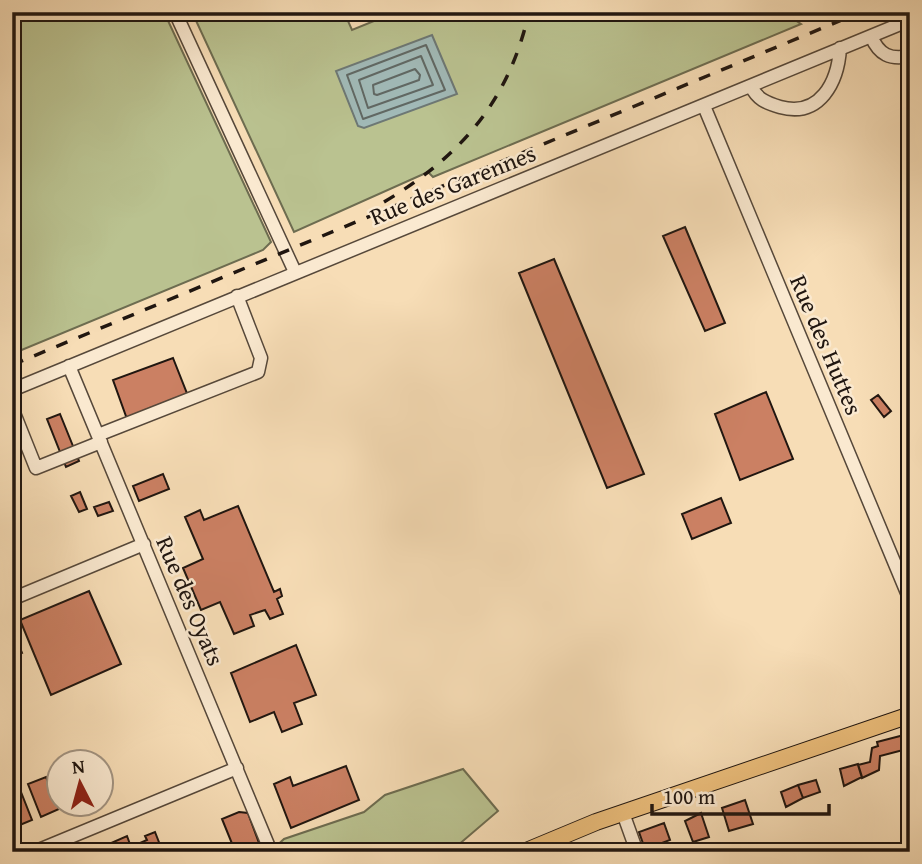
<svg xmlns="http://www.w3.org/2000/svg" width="922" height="864" font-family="'Gentium Book Plus',serif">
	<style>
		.green { fill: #bac290; stroke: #6d6c50; stroke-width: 2 }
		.water { fill: #a1bab8; stroke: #6d7875; stroke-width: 2 }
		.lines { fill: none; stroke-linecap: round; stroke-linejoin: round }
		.shore { stroke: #606864; stroke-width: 2 }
		.building { fill: #cb8063; stroke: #201610; stroke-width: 2 }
		.minor-casing { stroke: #56483a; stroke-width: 15 }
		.major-casing { stroke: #201610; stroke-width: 18 }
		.minor { stroke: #fae9d0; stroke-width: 12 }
		.major { stroke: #ecbe7b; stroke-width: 16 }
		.rail { stroke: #201610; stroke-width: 3.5; stroke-dasharray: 12 12; stroke-linecap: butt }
		.labels { text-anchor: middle; stroke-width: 5; stroke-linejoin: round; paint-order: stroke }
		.street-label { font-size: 24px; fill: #201610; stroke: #fae9d0 }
	</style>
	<rect width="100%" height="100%" fill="#f7ddb6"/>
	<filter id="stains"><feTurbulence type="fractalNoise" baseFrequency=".00286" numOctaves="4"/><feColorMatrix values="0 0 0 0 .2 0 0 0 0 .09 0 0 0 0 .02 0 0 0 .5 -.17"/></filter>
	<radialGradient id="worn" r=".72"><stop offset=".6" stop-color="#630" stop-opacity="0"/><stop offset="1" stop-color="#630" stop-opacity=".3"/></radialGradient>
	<!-- green -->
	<path class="green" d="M12 12H164L271 242 263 250 12 354Z
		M192 12H344L352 30 396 12H783L801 24 433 177 428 172 294 232Z
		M463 769 498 811 450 852H270L284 839 364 812 385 795Z"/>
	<!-- water -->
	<path class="water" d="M432 35 457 94 364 128 358 126 336 71Z"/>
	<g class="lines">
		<!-- shore -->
		<path class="shore" d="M426 45 445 90 363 119 347 75Z
			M421 56 433 85 368 108 359 80Z
			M415 69 420 75 419 80 377 95 374 94 373 85Z"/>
	</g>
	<!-- building -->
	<path class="building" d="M685 227 725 323 705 331 663 236Z
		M554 259 644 474 607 488 519 273Z
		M173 358 188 396 127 419 113 380Z
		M766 392 793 459 740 480 715 414Z
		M878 395 891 411 884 417 871 400Z
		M60 414 79 461 66 467 47 419Z
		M163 474 169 489 139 501 133 486Z
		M80 492 87 509 79 512 71 496Z
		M721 498 731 523 692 539 682 514Z
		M109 502 113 511 98 516 94 507Z
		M238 506 274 592 280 589 282 596 277 599 283 614 270 619 265 610 250 615 254 626 234 634 220 602 201 610 183 568 203 559 185 517 200 510 204 520Z
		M89 591 121 664 51 695 20 620Z
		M12 628 22 653 13 656 12 653Z
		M296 645 316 695 294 703 302 724 282 732 274 712 250 722 231 673Z
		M904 735 907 749 880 756 879 770 862 778 858 765 870 762 872 748 878 746 877 742Z
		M858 764 862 777 844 786 840 769Z
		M346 766 359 800 291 828 274 784 290 777 293 786Z
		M46 777 59 809 41 817 28 784Z
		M816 780 820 792 803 798 798 785Z
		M798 785 803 798 786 807 781 792Z
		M19 787 32 820 15 827 12 790Z
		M745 800 753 824 729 831 722 808Z
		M239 812 248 813 259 843 235 851 222 819Z
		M701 813 709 837 693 842 685 821Z
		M664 823 670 840 651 847 653 852H646L639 832Z
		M155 832 162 850 158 852H104L102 847 127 836 131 847 147 840 145 836Z"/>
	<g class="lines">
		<!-- minor casing -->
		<g class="minor-casing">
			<path id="minor" d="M175 12 295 272
				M792 12H802
				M871 36C879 55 890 60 910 56
				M751 86C757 99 766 103 780 107 820 118 838 82 840 48
				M704 106 910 600
				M69 366 271 852
				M12 390 910 20
				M12 408 36 468 101 442
				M98 435 258 372 261 358 237 296
				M12 599 144 544
				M623 813 637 852
				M12 852H13
				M34 852 237 768"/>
		</g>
		<!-- major casing -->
		<g class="major-casing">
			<path id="major" d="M524 852 596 822 910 715"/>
		</g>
		<!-- minor -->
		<use href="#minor" class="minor"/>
		<!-- major -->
		<use href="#major" class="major"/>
		<!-- rail -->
		<path class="rail" d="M384 202C461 156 509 101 529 12
			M12 365 861 12"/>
	</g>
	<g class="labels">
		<!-- street labels -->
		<g class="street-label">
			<text transform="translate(453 185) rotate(-22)" y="8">Rue des Garennes</text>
			<text transform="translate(826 345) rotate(67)" y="8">Rue des Huttes</text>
			<text transform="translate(190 601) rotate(67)" y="8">Rue des Oyats</text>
		</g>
	</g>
	<!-- margin -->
	<rect width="922" height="864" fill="none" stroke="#f7ddb6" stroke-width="42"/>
	<rect x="14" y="14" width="894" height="836" fill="none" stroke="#201610" stroke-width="3.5"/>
	<rect x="21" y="21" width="880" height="822" fill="none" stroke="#201610" stroke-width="2"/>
	<!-- north arrow -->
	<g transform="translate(80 783) rotate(354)"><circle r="33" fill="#fae9d0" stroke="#a39583" stroke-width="2"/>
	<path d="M0-5L12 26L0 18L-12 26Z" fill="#8f2418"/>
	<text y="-10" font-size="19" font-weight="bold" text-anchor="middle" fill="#201610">N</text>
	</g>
	<!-- scale -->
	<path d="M652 804v10h177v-10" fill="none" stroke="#201610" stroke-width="3.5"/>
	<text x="663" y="804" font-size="21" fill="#201610" stroke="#fae9d0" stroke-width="5" paint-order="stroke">100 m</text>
	<rect width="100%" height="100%" filter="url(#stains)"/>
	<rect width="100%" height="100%" fill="url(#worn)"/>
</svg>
